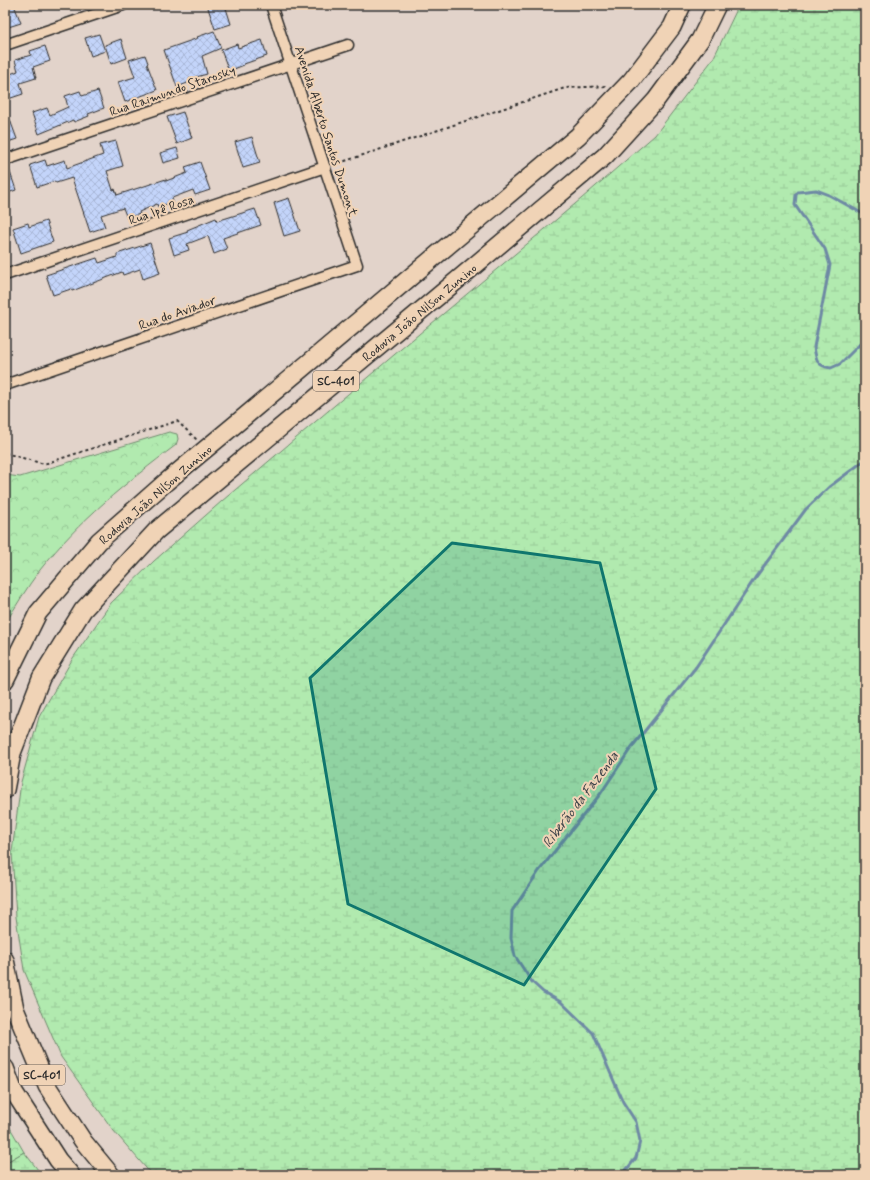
<svg xmlns="http://www.w3.org/2000/svg" width="870" height="1180" font-family="Mynerve,sans-serif">
	<style>
		.forest { fill: url(#forest-crowns); stroke: #6e8a6d }
		.wetland { fill: url(#wetland-marsh); stroke: #6e8a6d }
		.lines { fill: none; stroke-linecap: round; stroke-linejoin: round }
		.stream { stroke: #6e89a4; stroke-width: 3 }
		.building { fill: url(#building-cross-hatch); stroke: #2b2b2b }
		.minor-casing { stroke: #2b2b2b; stroke-width: 13 }
		.trunk-casing { stroke: #2b2b2b; stroke-width: 20 }
		.path { stroke: #2b2b2b; stroke-width: 2; stroke-dasharray: 3 3; stroke-linecap: butt }
		.minor { stroke: #f0d3b6; stroke-width: 10 }
		.trunk { stroke: #f0d3b6; stroke-width: 17 }
		.marked { fill: #0f766e; fill-opacity: 0.2; stroke: #0f766e; stroke-width: 3; stroke-linejoin: round }
		.labels { text-anchor: middle; stroke-width: 4; stroke-linejoin: round; paint-order: stroke }
		.shield { fill: #f0d3b6; stroke: #665d55; stroke-width: 1 }
		.shield-label { font-size: 12px; font-weight: bold; fill: #2b2b2b }
		.street-label { font-size: 13px; fill: #2b2b2b; stroke: #f0d3b6 }
		.water-label { font-size: 14px; font-style: italic; fill: #3c4249; stroke: #f0d3b6 }
	</style>
	<defs>
		<pattern id="forest-crowns" width="20" height="18" patternUnits="userSpaceOnUse"><rect width="20" height="18" fill="#b1eaaf"/><path d="M2 6a3 3 0 1 1 6 0M12 15a3 3 0 1 1 6 0" fill="none" stroke="#98c997"/></pattern>
		<pattern id="wetland-marsh" width="20" height="14" patternUnits="userSpaceOnUse"><rect width="20" height="14" fill="#b1eaaf"/><path d="M1 5h8M5 5V1M11 12h8M15 12V8" fill="none" stroke="#98c997"/></pattern>
		<pattern id="building-cross-hatch" width="8" height="8" patternUnits="userSpaceOnUse"><rect width="8" height="8" fill="#c3d4fa"/><path d="M0 0l8 8M0 8l8-8" fill="none" stroke="#a8b6d6"/></pattern>
	</defs>
	<rect width="100%" height="100%" fill="#e2d3ca"/>
	<filter id="ink" filterUnits="userSpaceOnUse"><feTurbulence type="fractalNoise" baseFrequency=".025" numOctaves="2"/><feDisplacementMap in="SourceGraphic" scale="8" xChannelSelector="R" yChannelSelector="G"/><feConvolveMatrix kernelMatrix="1 2 1 2 8 2 1 2 1" color-interpolation-filters="sRGB"/></filter>
	<g filter="url(#ink)">
		<!-- forest -->
		<path class="forest" d="M169 432 177 434 178 439 176 445C126 483 79 520 40 570 27 587 16 606 5 624V475L20 477Z
			M5 1119 24 1152 5 1163Z"/>
		<!-- wetland -->
		<path class="wetland" d="M739 5H865V1175H152L113 1130 61 1057 24 970 16 917 12 852 21 782 39 717 73 658 111 603 154 561 222 501 401 349 581 199 655 135 713 59Z
			M24 1152 42 1175H5V1163Z"/>
		<g class="lines">
			<!-- stream -->
			<path class="stream" d="M865 215 829 195 816 190 798 192 796 195 795 205 825 249 830 265 814 347C816 360 817 366 831 368L840 364 865 339
				M622 1175 636 1158 640 1141 636 1122 623 1102 593 1033 561 1002 543 992 532 982 515 956 511 938 512 911 539 871 601 793 631 748 696 667 755 578 806 509 829 487 865 460"/>
		</g>
		<!-- building -->
		<path class="building" d="M5 5H14L21 23 5 28Z
			M207 5H225L231 24 215 29Z
			M214 31 221 48 202 56 207 74 189 79 190 82 177 87 164 50 198 38 197 37Z
			M99 34 105 51 91 56 85 38Z
			M121 39 127 58 111 64 105 45Z
			M262 40 267 56 244 64V65L229 71 221 50 237 44 238 48Z
			M45 46 50 61 33 67 36 78 20 83 23 94 5 100V76L18 71 15 60 31 55 30 51Z
			M145 55 148 63 147 64 157 90 125 102 118 82 135 77 129 60Z
			M80 91 82 96 98 91 104 108 88 114 89 116 74 122 73 120 39 134 32 113 47 108 50 115 68 107 65 96Z
			M5 109H6L17 139 5 143Z
			M183 112 192 138 177 144 167 117Z
			M252 137 260 163 243 168 235 142Z
			M116 141 123 166 107 171 113 190 115 189 117 195 166 179V181L187 173 185 167 200 162 210 190 195 195 193 190 172 198 173 202 158 207 157 204 139 212 140 214 127 218 123 208 101 215 105 227 90 232 72 178 56 183 55 181 37 187 30 165 45 160 47 166 65 160 67 168 103 155 100 145Z
			M177 148 180 158 163 163 160 153Z
			M5 166H8L16 190 5 194Z
			M289 198 300 231 284 236 274 203Z
			M255 209 261 225 223 238 227 249 214 254 208 236 187 244 189 250 174 255 169 238 188 232 187 230 216 218 217 221Z
			M46 221 53 242 21 253 13 228 28 223 29 227Z
			M150 243 160 273 143 279 140 269 123 275 122 272 72 291 71 289 53 295 46 275 97 258 99 263 117 257V254Z"/>
		<g class="lines">
			<!-- minor casing -->
			<g class="minor-casing">
				<path id="minor" d="M5 45 123 5
					M5 160 348 45
					M5 275 325 167
					M5 385 357 265 271 5"/>
			</g>
			<!-- trunk casing -->
			<g class="trunk-casing">
				<path id="trunk" d="M5 680 38 613 99 541 166 482 243 418 578 136 631 81 672 27 682 5
					M5 790 12 753 41 678 83 610 156 531 436 298 605 156 656 100 700 40 717 5
					M5 960 15 1009 47 1086 83 1141 111 1175
					M5 1068 14 1092 58 1160 71 1175"/>
			</g>
			<!-- path -->
			<path class="path" d="M333 165 565 88 608 86
				M5 453 44 464 177 421 197 440"/>
			<!-- minor -->
			<use href="#minor" class="minor"/>
			<!-- trunk -->
			<use href="#trunk" class="trunk"/>
		</g>
	</g>
	<!-- marked area -->
	<path class="marked" d="M452 543 600 563 656 789 524 985 348 904 310 678Z"/>
	<g class="labels">
		<!-- shield labels -->
		<g class="shield">
			<rect x="313" y="371" width="46" height="20" rx="3"/>
			<rect x="19" y="1065" width="46" height="20" rx="3"/>
		</g>
		<g class="shield-label">
			<text x="336" y="385">SC-401</text>
			<text x="42" y="1079">SC-401</text>
		</g>
		<!-- street labels -->
		<g class="street-label">
			<text transform="translate(172 90) rotate(-19)" y="5">Rua Raimundo Starosky</text>
			<text transform="translate(327 131) rotate(72)" y="5">Avenida Alberto Santos Dumont</text>
			<text transform="translate(161 209) rotate(-19)" y="5">Rua Ipê Rosa</text>
			<text transform="translate(177 312) rotate(-19)" y="5">Rua do Aviador</text>
			<text transform="translate(419 312) rotate(-40)" y="5">Rodovia João Nilson Zunino</text>
			<text transform="translate(155 494) rotate(-41)" y="5">Rodovia João Nilson Zunino</text>
		</g>
		<!-- water labels -->
		<g class="water-label">
			<text transform="translate(580 799) rotate(-53)" y="5">Riberão da Fazenda</text>
		</g>
	</g>
	<!-- margin -->
	<rect width="870" height="1180" fill="none" stroke="#f0d3b6" stroke-width="20"/>
	<rect x="10" y="10" width="850" height="1160" fill="none" stroke="#2b2b2b" stroke-width="1.5" filter="url(#ink)"/>
</svg>
